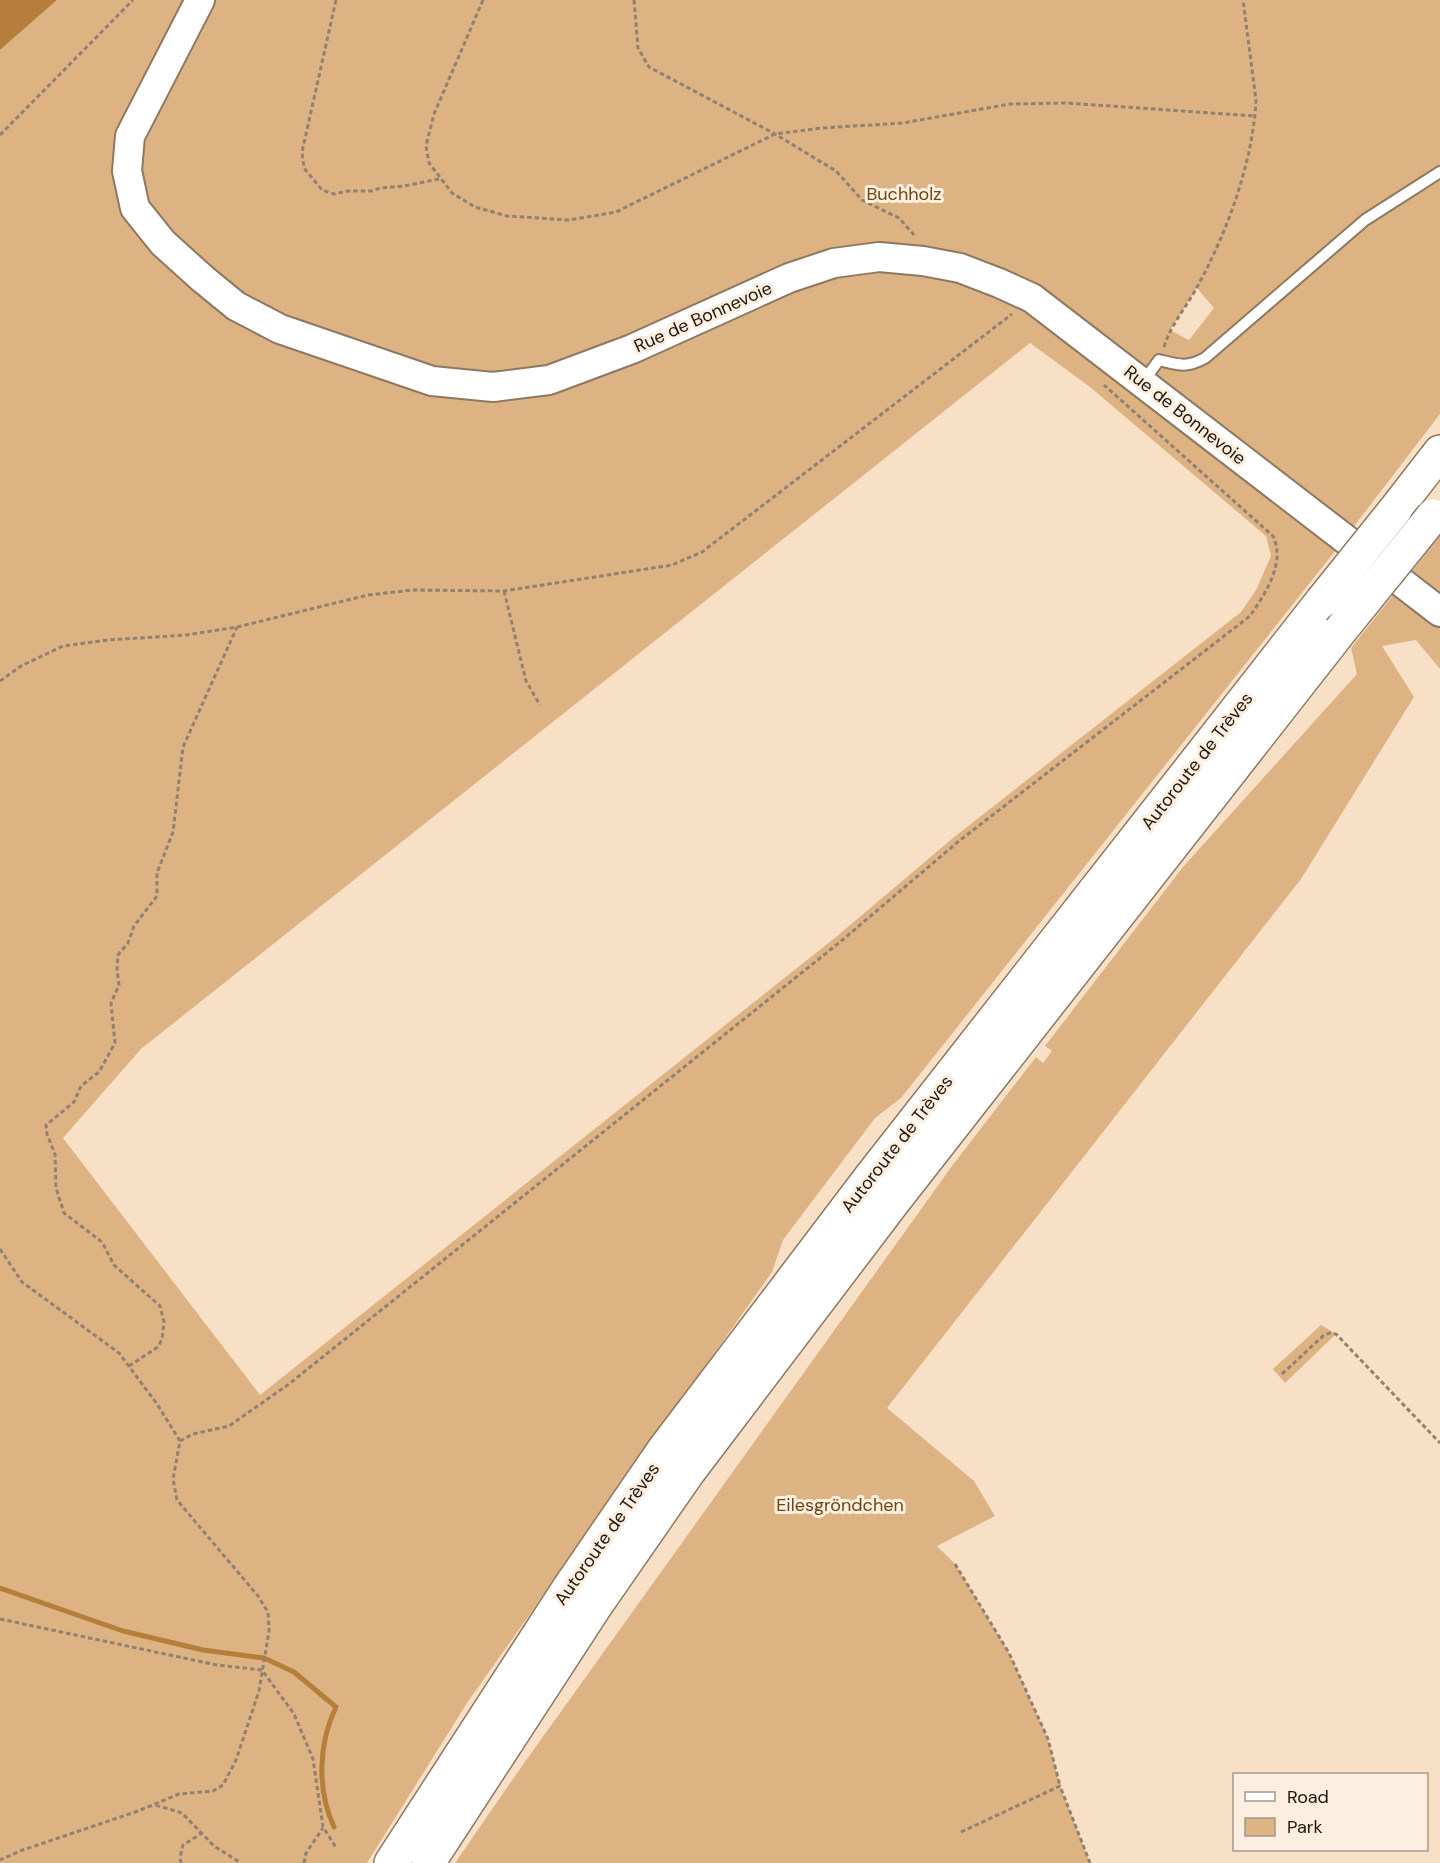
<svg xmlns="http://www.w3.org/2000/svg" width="1440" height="1863" font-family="'DM Sans',sans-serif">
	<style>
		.green { fill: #ddb384; fill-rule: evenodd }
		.water { fill: #b57f3b }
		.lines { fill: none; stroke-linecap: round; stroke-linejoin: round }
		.stream { stroke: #b57f3b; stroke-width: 5 }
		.service-casing { stroke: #8d7861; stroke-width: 14 }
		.secondary-casing { stroke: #8d7861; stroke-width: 32 }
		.motorway-casing { stroke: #8d7861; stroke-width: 36 }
		.path { stroke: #928170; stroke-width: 3; stroke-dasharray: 4.5 3; stroke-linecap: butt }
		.service { stroke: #fff; stroke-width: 10 }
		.secondary { stroke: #fff; stroke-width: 28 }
		.motorway { stroke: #fff; stroke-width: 33 }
		.motorway-bridge-casing { stroke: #8d7861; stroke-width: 36; stroke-linecap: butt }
		.motorway-bridge { stroke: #fff; stroke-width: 33 }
		.labels { text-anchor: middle; stroke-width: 6; stroke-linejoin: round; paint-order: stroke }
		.park-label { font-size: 18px; fill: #6b4612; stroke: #fdefe0 }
		.street-label { font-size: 18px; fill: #1e160d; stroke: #fdefe0 }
	</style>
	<rect width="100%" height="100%" fill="#f8e0c7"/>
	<!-- green -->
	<path class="green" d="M57 0H1440V414L1332 555 901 1098 875 1118 783 1240 772 1272 467 1703 367 1863H0V50ZM1197 288 1214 308 1189 340 1170 330ZM1030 343 1090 387 1266 536 1271 556 1256 590 1241 612 953 838 836 937 260 1395 63 1138 141 1049Z
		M1440 536V669L1416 640 1382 646 1414 697 1301 879 887 1408 974 1481 995 1516 937 1546 955 1564 1009 1653 1048 1739 1060 1786 1090 1863H455L522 1766 952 1166 1036 1057 1043 1063 1052 1051 1045 1046 1183 867 1357 674 1351 648Z
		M1321 1325 1336 1334 1285 1383 1273 1369Z"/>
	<!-- water -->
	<path class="water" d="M0 0H57L0 50Z"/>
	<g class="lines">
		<!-- stream -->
		<path class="stream" d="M0 1588 123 1631 203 1650 264 1658 294 1672 336 1707C318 1744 317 1790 334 1827"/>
		<!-- service casing -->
		<g class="service-casing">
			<path id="service" d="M1143 382 1159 360C1179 365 1187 368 1205 358L1365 220 1440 172"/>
		</g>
		<!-- secondary casing -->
		<g class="secondary-casing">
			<path id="secondary" d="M200 0 130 136 127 171 135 208 163 243 203 279 236 306 280 329 432 381 493 387 549 380 632 349 789 278 834 263 879 257 923 261 960 268 999 283 1032 298 1440 612"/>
		</g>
		<!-- motorway casing -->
		<g class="motorway-casing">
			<path id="motorway" d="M1395 510 1440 452
				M391 1863 569 1588 663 1451 870 1178 1322 601
				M428 1863 596 1605 689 1471 893 1202 1340 631"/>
		</g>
		<!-- path -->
		<path class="path" d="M336 0 302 152 304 168 322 190 334 194 348 191H372L380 188 404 186 439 179
			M483 0 434 114 426 146 429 163 452 193 475 207 507 216 569 220 616 212 775 134 822 128 903 123 1010 104 1067 103 1255 116
			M634 0 638 48 649 67 775 134 836 171 862 200 899 218 915 236
			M0 135 133 0
			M1164 347C1171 324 1186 308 1197 287 1227 233 1253 162 1256 100L1243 0
			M504 591 526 681 540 705
			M0 681 21 666 63 646 108 640 186 635 237 627 368 595 413 590 504 591 672 565 702 552 1012 314
			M0 1249 22 1282 119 1353 157 1404 180 1441 173 1479 177 1500 258 1596 268 1612 269 1631 259 1691 236 1760 223 1785 213 1791 179 1794 138 1811 20 1851 0 1860
			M129 1366 158 1347 162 1339 164 1322 160 1306 114 1265 102 1242 64 1213 56 1188 55 1154 47 1134 46 1125 74 1102 81 1086 99 1072 115 1043 111 1003 119 985 117 970 118 955 128 943 134 926 157 896V873L173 832 183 747 237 627
			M1282 1374 1324 1335 1330 1333 1336 1334 1440 1443
			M180 1441 193 1434 229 1426 289 1384 840 942 959 841 1250 616C1265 594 1286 563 1273 536L1104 385
			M955 1564 1009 1653 1048 1739 1060 1786
			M0 1619 217 1665 262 1670 294 1714 313 1759 323 1827 337 1849
			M156 1805 182 1813 214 1846 241 1863
			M961 1832 1060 1786 1090 1863
			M181 1863 180 1858 183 1845 202 1833
			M304 1863 306 1853 323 1828"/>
		<!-- service -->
		<use href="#service" class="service"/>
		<!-- secondary -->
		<use href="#secondary" class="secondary"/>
		<!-- motorway -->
		<use href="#motorway" class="motorway"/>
		<!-- motorway-bridge casing -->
		<g class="motorway-bridge-casing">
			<path id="motorway-bridge" d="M1322 601 1395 510
				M1340 631 1433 516"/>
		</g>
		<!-- motorway-bridge -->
		<use href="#motorway-bridge" class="motorway-bridge"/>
	</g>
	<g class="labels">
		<!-- park labels -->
		<g class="park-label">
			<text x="904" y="200">Buchholz</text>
			<text x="840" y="1511">Eilesgröndchen</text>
		</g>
		<!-- street labels -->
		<g class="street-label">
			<text transform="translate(703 317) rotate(-24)" y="6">Rue de Bonnevoie</text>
			<text transform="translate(1185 415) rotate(38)" y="6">Rue de Bonnevoie</text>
			<text transform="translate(1197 761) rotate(-52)" y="6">Autoroute de Trèves</text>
			<text transform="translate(897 1144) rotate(-52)" y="6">Autoroute de Trèves</text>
			<text transform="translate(607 1534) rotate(-55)" y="6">Autoroute de Trèves</text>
		</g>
	</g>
	<!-- legend -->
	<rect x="1233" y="1773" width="195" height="78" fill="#fdefe0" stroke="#a4988c" stroke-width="1.5"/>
	<rect x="1245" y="1792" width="30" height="9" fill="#ffffff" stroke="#a4988c" stroke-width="1.5"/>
	<text x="1287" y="1803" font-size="18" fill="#1e160d">Road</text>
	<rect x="1245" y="1818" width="30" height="18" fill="#ddb384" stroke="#a4988c" stroke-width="1.5"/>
	<text x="1287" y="1833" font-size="18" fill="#1e160d">Park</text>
</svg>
